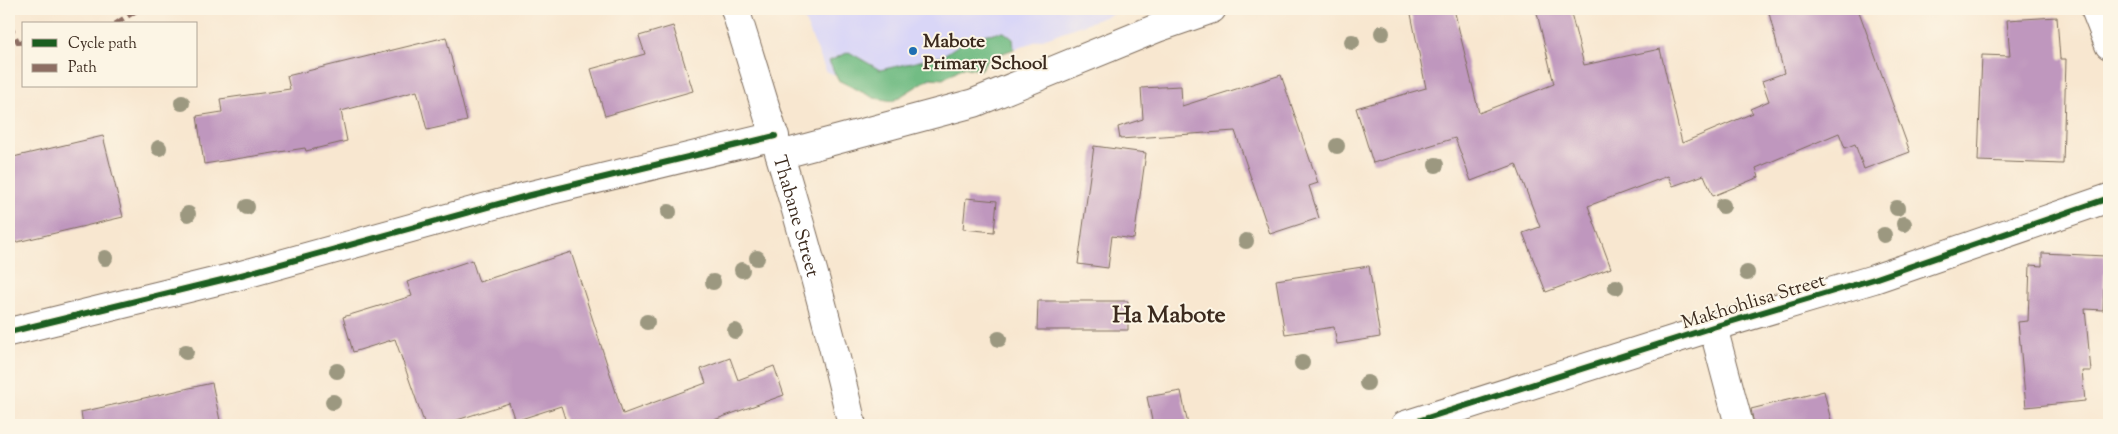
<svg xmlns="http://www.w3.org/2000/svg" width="2118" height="434" font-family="'Sorts Mill Goudy',serif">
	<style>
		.built { fill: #d9d6f7 }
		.forest { fill: #72bc84; stroke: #567351 }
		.building { fill: #bf97be }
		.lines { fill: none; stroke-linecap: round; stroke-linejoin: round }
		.street-casing { stroke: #7d6c5c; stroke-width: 30 }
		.secondary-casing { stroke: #7d6c5c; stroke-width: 30 }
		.street { stroke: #fff; stroke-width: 28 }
		.secondary { stroke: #fff; stroke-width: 28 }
		.quiet { stroke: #8d6e63; stroke-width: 5; stroke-dasharray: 10 5; stroke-linecap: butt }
		.cycleway-casing { stroke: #fcf5e5; stroke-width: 9 }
		.cycleway { stroke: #1b5e20; stroke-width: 6 }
		.tree { fill: #9c9880 }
		.poi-dot { fill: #1f6fb2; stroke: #fcf5e5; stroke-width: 2 }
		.labels { text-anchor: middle; stroke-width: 4; stroke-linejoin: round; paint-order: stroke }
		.poi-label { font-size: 19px; font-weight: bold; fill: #3b2a1e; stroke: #fcf5e5; text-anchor: start }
		.street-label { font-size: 19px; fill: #3b2a1e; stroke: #fcf5e5 }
		.district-label { font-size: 24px; font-weight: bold; fill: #3b2a1e; stroke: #fcf5e5 }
	</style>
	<rect width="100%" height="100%" fill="#fcf5e5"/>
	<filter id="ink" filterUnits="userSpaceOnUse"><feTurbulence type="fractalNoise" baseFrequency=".02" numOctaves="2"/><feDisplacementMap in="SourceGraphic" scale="10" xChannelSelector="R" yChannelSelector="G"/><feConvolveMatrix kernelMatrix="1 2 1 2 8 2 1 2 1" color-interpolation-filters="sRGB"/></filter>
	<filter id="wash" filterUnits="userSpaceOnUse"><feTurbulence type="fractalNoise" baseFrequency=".0096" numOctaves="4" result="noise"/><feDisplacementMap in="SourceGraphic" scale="20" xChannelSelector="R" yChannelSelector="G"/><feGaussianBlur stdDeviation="1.12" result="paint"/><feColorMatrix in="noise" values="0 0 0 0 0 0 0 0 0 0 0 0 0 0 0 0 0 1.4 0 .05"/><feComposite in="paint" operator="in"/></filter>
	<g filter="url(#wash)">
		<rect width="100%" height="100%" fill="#f8e7d0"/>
		<!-- built -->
		<path class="built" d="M800 9H1127L883 96 826 71Z"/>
		<!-- forest -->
		<path class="forest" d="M1004 32 1013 39 1014 49 989 58 980 70 963 67 943 79 930 78 893 101 874 98 838 80 829 61 849 52 880 70 942 56 962 43 987 34Z"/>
		<g id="blocks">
			<!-- building -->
			<path class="building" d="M1410 9H1454L1479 113 1554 84 1536 9H1570L1584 65 1660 49 1682 143 1753 113 1750 109 1769 101 1762 81 1784 73 1768 9H1858L1910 152 1864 169 1855 144 1845 148 1839 133 1756 168 1759 177 1713 196 1704 175 1673 186 1668 176 1588 206 1611 268 1546 292 1523 233 1540 227 1516 164 1471 181 1455 138 1373 163 1356 108 1426 88Z
				M2057 17 2060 59H2066L2063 164 1978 161 1982 55 2010 56 2007 20Z
				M673 26 693 91 605 116 591 69 645 54 639 36Z
				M446 37 467 121 427 130 417 91 341 111 347 141 306 151 305 148 204 164 197 116 222 112 220 99 290 89 287 76Z
				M1281 75 1318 183 1309 186 1319 218 1270 234 1235 131 1120 139 1118 127 1143 119 1141 88 1181 86 1182 106Z
				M103 136 123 217 13 243 9 224V158Z
				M1094 146 1146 153 1134 239 1112 236 1108 268 1078 264Z
				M966 198 997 201 994 232 963 229Z
				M571 252 623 414 706 383 701 369 730 358 738 380 774 366 784 395 700 425H567L561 406 515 421 509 403 442 425H425L395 339 353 352 343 317 412 296 407 282 472 260 479 282Z
				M2042 253 2105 256 2103 310 2085 309 2091 371H2082L2085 401 2026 407 2018 322 2028 321 2030 265 2042 266Z
				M1369 266 1380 337 1337 344 1334 327 1285 334 1276 280Z
				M1038 301H1128V330H1037Z
				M212 383 221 425H83L81 412Z
				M1181 391 1188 425H1153L1147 397Z
				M1824 391 1832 425H1754L1751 409Z"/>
		</g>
	</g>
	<g filter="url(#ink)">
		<use href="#blocks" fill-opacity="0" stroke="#7d6c5c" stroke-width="1"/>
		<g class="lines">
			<!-- street casing -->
			<g class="street-casing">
				<path id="street" d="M2095 9 2109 45
					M780 155 974 103 1157 28 1212 9
					M1713 327 1739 425
					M9 332 234 277 527 196 775 136
					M1405 425 1713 327 1874 279 2109 198"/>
			</g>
			<!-- secondary casing -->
			<g class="secondary-casing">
				<g id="secondary">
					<path id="s1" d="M735 9C778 146 820 285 852 425"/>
				</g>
			</g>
			<!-- street -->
			<use href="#street" class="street"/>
			<!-- secondary -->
			<use href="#secondary" class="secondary"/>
			<!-- quiet -->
			<path class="quiet" d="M9 24 18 42 24 43
				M115 24 139 9"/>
			<!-- cycleway casing -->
			<g class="cycleway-casing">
				<path id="cycleway" d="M9 332 234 277 527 196 775 136
					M1405 425 1713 327 1874 279 2109 198"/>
			</g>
			<!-- cycleway -->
			<use href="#cycleway" class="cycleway"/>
		</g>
		<!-- trees -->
		<g class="tree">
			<circle cx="1382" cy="33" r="8"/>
			<circle cx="1352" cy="42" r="8"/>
			<circle cx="182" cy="103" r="8"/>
			<circle cx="1337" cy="146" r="8"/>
			<circle cx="159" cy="148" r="8"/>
			<circle cx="1436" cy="165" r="8"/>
			<circle cx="1723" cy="206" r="8"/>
			<circle cx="247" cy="207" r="8"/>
			<circle cx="1897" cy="208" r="8"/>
			<circle cx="669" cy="212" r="8"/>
			<circle cx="188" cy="214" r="8"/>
			<circle cx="1904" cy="224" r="8"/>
			<circle cx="1884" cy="235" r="8"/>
			<circle cx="1246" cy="241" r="8"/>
			<circle cx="105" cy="258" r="8"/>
			<circle cx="757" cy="258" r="8"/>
			<circle cx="742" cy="270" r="8"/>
			<circle cx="1747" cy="273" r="8"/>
			<circle cx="713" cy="282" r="8"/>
			<circle cx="1616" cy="287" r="8"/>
			<circle cx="647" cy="322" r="8"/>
			<circle cx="735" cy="331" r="8"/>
			<circle cx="999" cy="339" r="8"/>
			<circle cx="186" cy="352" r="8"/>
			<circle cx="1302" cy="363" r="8"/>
			<circle cx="337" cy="371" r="8"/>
			<circle cx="1367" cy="383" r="8"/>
			<circle cx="333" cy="402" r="8"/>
		</g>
	</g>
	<!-- markers -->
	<circle class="poi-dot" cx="913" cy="51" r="5"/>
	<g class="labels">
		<!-- poi labels -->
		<g class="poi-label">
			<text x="923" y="47">Mabote<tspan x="923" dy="22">Primary School</tspan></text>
		</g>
		<!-- street labels -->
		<g class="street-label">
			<text dy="7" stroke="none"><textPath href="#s1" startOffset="216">Thabane Street</textPath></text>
			<text transform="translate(1753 300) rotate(-17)" y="7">Makhohlisa Street</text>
		</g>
		<!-- district labels -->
		<g class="district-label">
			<text x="1169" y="322">Ha Mabote</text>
		</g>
	</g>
	<!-- margin -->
	<rect width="2118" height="434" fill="none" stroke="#fcf5e5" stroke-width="30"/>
	<!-- legend -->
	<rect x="22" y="22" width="175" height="65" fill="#fcf5e5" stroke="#afa495"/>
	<rect x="32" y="39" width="25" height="8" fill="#1b5e20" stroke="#afa495"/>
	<text x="68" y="48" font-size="15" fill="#3b2a1e">Cycle path</text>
	<rect x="32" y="64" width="25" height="8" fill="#8d6e63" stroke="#afa495"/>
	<text x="68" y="72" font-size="15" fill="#3b2a1e">Path</text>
</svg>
